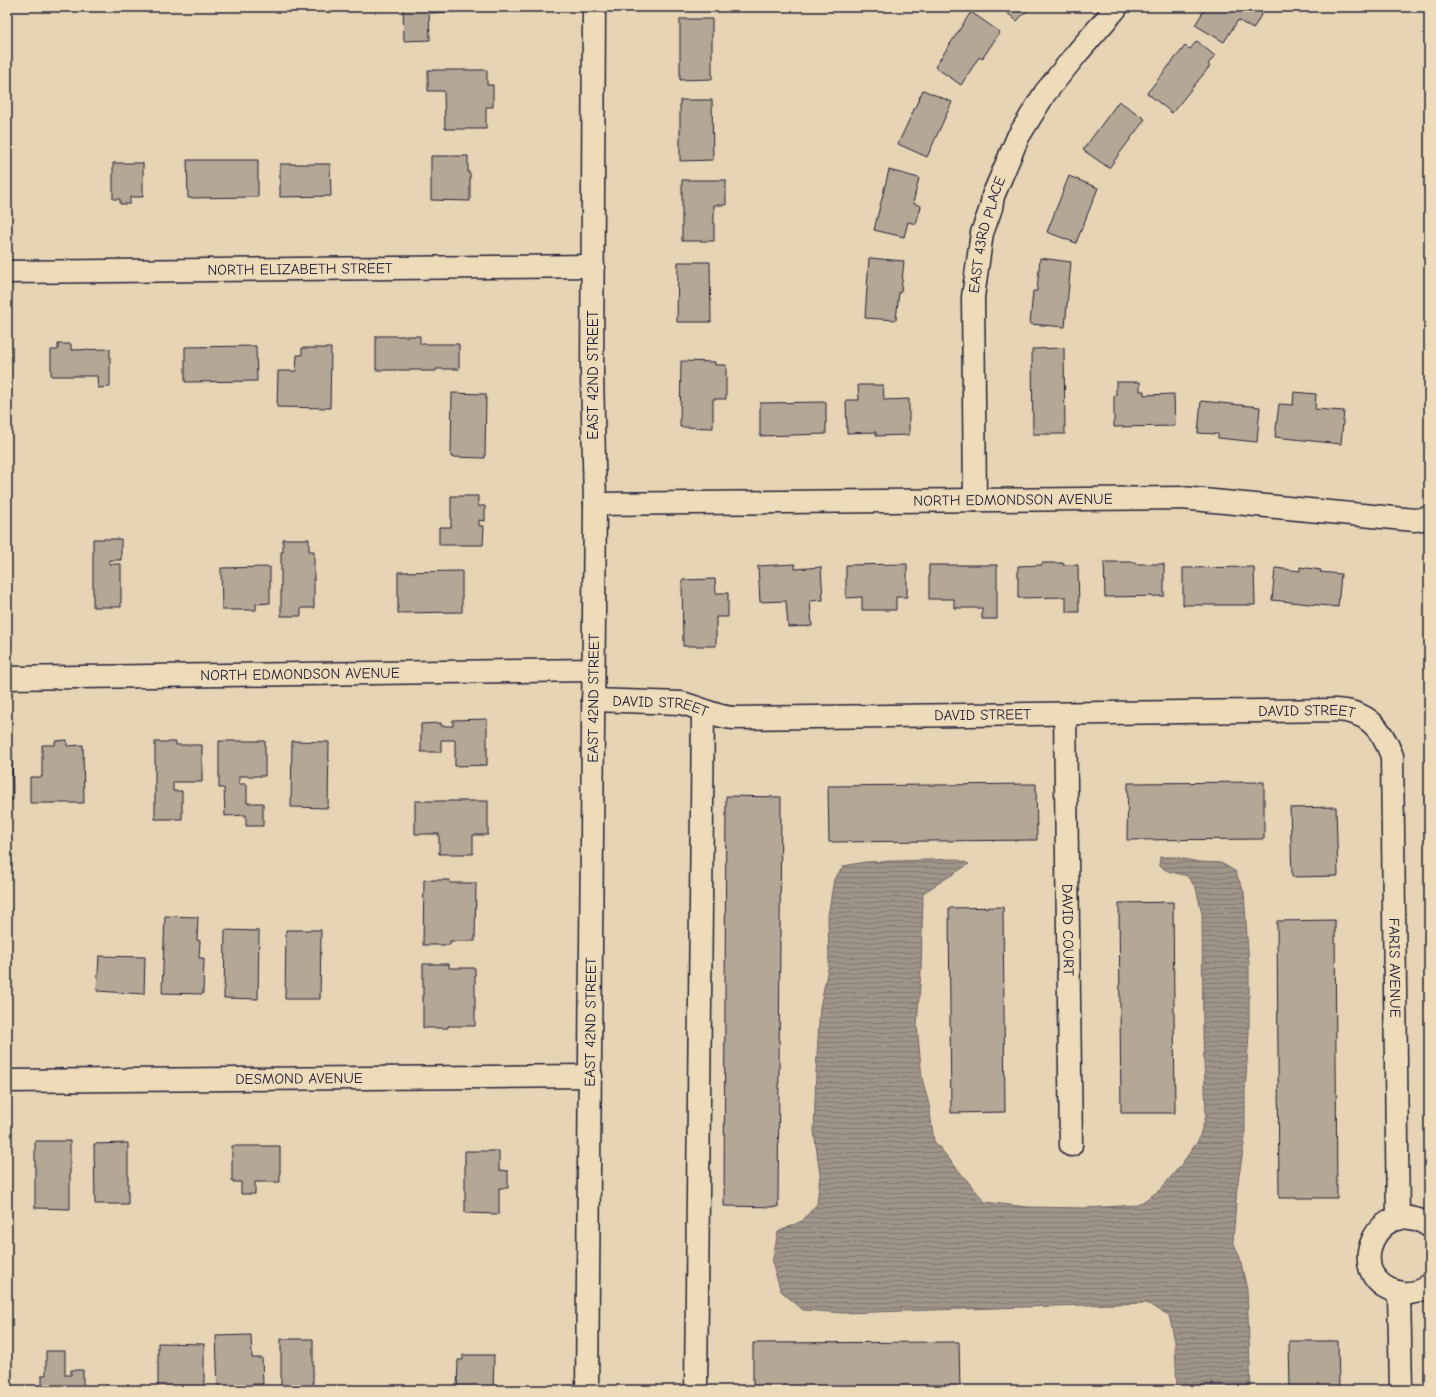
<svg xmlns="http://www.w3.org/2000/svg" width="1436" height="1397" font-family="'Comic Neue',sans-serif">
	<style>
		.water { fill: url(#water-rules); stroke: #6e676a }
		.building { fill: #b5a796; stroke: #22223b }
		.lines { fill: none; stroke-linecap: round; stroke-linejoin: round }
		.street-casing { stroke: #22223b; stroke-width: 25 }
		.secondary-casing { stroke: #22223b; stroke-width: 25 }
		.street { stroke: #eedbb9; stroke-width: 22 }
		.secondary { stroke: #eedbb9; stroke-width: 22 }
		.labels { text-anchor: middle; stroke-width: 3; stroke-linejoin: round; paint-order: stroke }
		.street-label { font-size: 15px; fill: #22223b; stroke: #eedbb9 }
	</style>
	<defs>
		<pattern id="water-rules" width="6" height="5" patternUnits="userSpaceOnUse"><rect width="6" height="5" fill="#a09589"/><path d="M0 2.5h6" fill="none" stroke="#827971"/></pattern>
	</defs>
	<rect width="100%" height="100%" fill="#e6d4b4"/>
	<filter id="ink" filterUnits="userSpaceOnUse"><feTurbulence type="fractalNoise" baseFrequency=".025" numOctaves="2"/><feDisplacementMap in="SourceGraphic" scale="8" xChannelSelector="R" yChannelSelector="G"/><feConvolveMatrix kernelMatrix="1 2 1 2 8 2 1 2 1" color-interpolation-filters="sRGB"/></filter>
	<g filter="url(#ink)">
		<!-- water -->
		<path class="water" d="M1160 857H1174L1199 862 1221 863 1235 871 1244 892 1249 965V1034L1245 1091V1138L1237 1188 1233 1241 1240 1258 1247 1290 1251 1390H1177L1175 1341 1169 1315 1146 1303 844 1313 803 1310 781 1291 772 1263 778 1232 802 1221 817 1204 820 1175 814 1131 816 1071 820 1007 829 964 828 916 834 879 844 866 865 862 956 859 969 864 923 893 921 971 917 1025 922 1078 929 1105 934 1141 985 1202 1027 1207 1087 1208 1138 1205 1160 1190 1180 1166 1198 1141 1206 1116 1203 1035 1202 914 1196 888 1187 876 1168 871 1159 866Z"/>
		<!-- building -->
		<path class="building" d="M403 7H455V12L429 13 430 40 404 41Z
			M1000 7H1032L1029 10 1028 9 1017 21Z
			M1206 7H1262L1264 10 1253 29 1238 20 1224 42 1195 25Z
			M971 12 1000 32 982 59 979 57 961 85 935 67Z
			M680 19H712V79L680 80Z
			M1197 41 1215 56 1208 64 1210 66 1172 113 1147 93 1185 46 1190 49Z
			M428 70H487V85H493V107H486V129H445L444 91H428Z
			M923 90 952 102 927 157 898 144Z
			M680 100H712L713 160 680 161Z
			M1119 101 1145 119 1109 168 1083 150Z
			M431 156H468V173H470V201L431 200Z
			M187 160H258V197L188 198Z
			M113 163H143V197H130V204H120V199H113Z
			M7 164H8V202H7Z
			M280 164H330L331 196 280 197Z
			M889 170 919 178 913 203 921 206 916 224 908 222 904 237 874 230Z
			M1069 176 1098 188 1076 243 1047 232Z
			M682 180H726V205H714V241H682Z
			M869 258 904 261 901 292H899L896 320 865 318Z
			M1040 258 1071 262 1065 327 1030 324 1033 291H1037Z
			M678 262H710L711 322H677Z
			M7 336H10V413H7Z
			M376 336H420V344H459V369H436V371H421V370H376Z
			M58 344H71V350L110 349V387L98 388 97 376H51V350H58Z
			M256 346 257 381 185 382V347Z
			M302 348H331L330 408 277 407 278 371H296L297 355H302Z
			M1064 348 1065 434H1033L1032 349Z
			M681 361 715 362V365H726V399H713V428L680 427Z
			M1116 382H1140V391H1144V395L1174 394 1175 426 1114 427V395H1116Z
			M858 385H883L884 400 909 399V435L876 436V432L847 433 846 400H859Z
			M1294 392 1316 394 1315 409 1344 411 1341 444 1275 437 1279 404 1293 405Z
			M452 393 486 394 485 458 451 457Z
			M1201 401 1260 407 1257 442 1218 438V434L1198 433Z
			M826 402V434L760 436V403Z
			M451 496H478V506H485V521L479 520V526H484L483 545H439V527H451Z
			M93 539H121V560H109V564H121V607H93Z
			M283 539H309V551H314V608H301V616H281V552H283Z
			M1104 562H1135V564H1164V596L1105 597Z
			M1042 563H1063V565H1078L1079 612H1066V597L1018 598V566L1042 565Z
			M795 564V569L821 567 823 600 810 601 812 626 788 627 786 601 760 602 758 566Z
			M907 564V597H896V610H862V597L846 598V565Z
			M929 565H997V619H982V608H954V599H929Z
			M270 567V603L256 604V610H222L221 568Z
			M1254 567 1255 605H1183V568Z
			M1300 567 1321 570 1320 572 1341 574 1338 607 1272 600 1275 568 1300 571Z
			M462 571V612L398 613V572Z
			M715 579 716 593H728V617H716V646H683L682 580Z
			M487 719V765L455 766V740H441V752H421V724L441 723V726H453V720Z
			M67 740V746L83 745 84 803H30V777H42V745H55V741Z
			M219 741H265V776H239V784H247V803H263V826H246V815L225 816 224 788H219Z
			M292 741 329 742 328 808 291 807Z
			M155 742H176V745H202V782H173V791H182V819H155Z
			M7 750H12L13 800H7Z
			M1264 782V839L1127 840 1128 783Z
			M1036 784 1037 840 829 842 828 786Z
			M726 796 781 797 778 1207 724 1206Z
			M415 801H488V835H473V854H439V834H415Z
			M1336 807 1338 876 1292 877 1290 808Z
			M424 880H450V883H476L475 941H450V945H423Z
			M1173 902 1175 1113H1121L1119 903Z
			M1003 907 1005 1112 951 1113 949 908Z
			M165 916 198 917 197 940 200 941 199 958H204L203 994 162 993Z
			M1335 920 1337 1198H1279L1277 921Z
			M225 930 259 931 258 999 224 998Z
			M286 930H321L320 999H285Z
			M99 956 145 957 144 994 97 991Z
			M423 964H449V968H475V1026H448V1028H423Z
			M35 1141H70V1209L35 1208Z
			M128 1143V1204H95L94 1144Z
			M232 1146H280V1182H255V1194H241V1182H232Z
			M465 1151H499V1170L508 1171V1188H499V1214L465 1213Z
			M251 1335 252 1358H262L263 1384H253V1390H218L216 1336Z
			M281 1339H313V1390H281Z
			M1289 1341H1338L1339 1390H1290Z
			M959 1342 960 1390H753V1343Z
			M158 1343 204 1344V1390H158Z
			M46 1351H65V1375H71V1370H83V1390H42V1375H46Z
			M463 1355H494L493 1390H457L458 1360H463Z"/>
		<g class="lines">
			<!-- street casing -->
			<g class="street-casing">
				<g id="street">
					<path id="s1" d="M7 272 593 266"/>
					<path id="s2" d="M975 500 973 297 982 233 991 208 993 196 1018 137 1045 93 1078 52 1117 7"/>
					<path id="s3" d="M595 504 1182 498 1415 520 1429 518"/>
					<path id="s4" d="M7 678 593 670"/>
					<path id="s5" d="M593 700 681 703C699 707 715 717 734 718L1335 710C1367 711 1381 727 1392 756L1398 1219"/>
					<path id="s6" d="M1065 714 1071 1145"/>
					<path id="s7" d="M7 1081 591 1076"/>
					<path d="M1429 1226C1379 1191 1340 1276 1397 1292 1408 1295 1420 1292 1429 1285"/>
					<path d="M1399 1292 1401 1390"/>
					<path d="M696 1390 703 710"/>
				</g>
			</g>
			<!-- secondary casing -->
			<g class="secondary-casing">
				<g id="secondary">
					<path id="s8" d="M587 1390 595 504 592 374 594 7"/>
				</g>
			</g>
			<!-- street -->
			<use href="#street" class="street"/>
			<!-- secondary -->
			<use href="#secondary" class="secondary"/>
		</g>
	</g>
	<g class="labels">
		<!-- street labels -->
		<g class="street-label">
			<text dy="5" stroke="none"><textPath href="#s2" startOffset="267">EAST 43RD PLACE</textPath></text>
			<text dy="5" stroke="none"><textPath href="#s1" startOffset="293">NORTH ELIZABETH STREET</textPath></text>
			<text transform="translate(593 375) rotate(-90)" y="5">EAST 42ND STREET</text>
			<text dy="5" stroke="none"><textPath href="#s3" startOffset="418">NORTH EDMONDSON AVENUE</textPath></text>
			<text dy="5" stroke="none"><textPath href="#s4" startOffset="293">NORTH EDMONDSON AVENUE</textPath></text>
			<text dy="5" stroke="none"><textPath href="#s8" startOffset="692">EAST 42ND STREET</textPath></text>
			<text dy="5" stroke="none"><textPath href="#s5" startOffset="68">DAVID STREET</textPath></text>
			<text dy="5" stroke="none"><textPath href="#s5" startOffset="716">DAVID STREET</textPath></text>
			<text dy="5" stroke="none"><textPath href="#s5" startOffset="392">DAVID STREET</textPath></text>
			<text dy="5" stroke="none"><textPath href="#s6" startOffset="216">DAVID COURT</textPath></text>
			<text dy="5" stroke="none"><textPath href="#s5" startOffset="1035">FARIS AVENUE</textPath></text>
			<text dy="5" stroke="none"><textPath href="#s8" startOffset="368">EAST 42ND STREET</textPath></text>
			<text dy="5" stroke="none"><textPath href="#s7" startOffset="292">DESMOND AVENUE</textPath></text>
		</g>
	</g>
	<!-- margin -->
	<rect width="1436" height="1397" fill="none" stroke="#eedbb9" stroke-width="24"/>
	<rect x="12" y="12" width="1412" height="1373" fill="none" stroke="#22223b" stroke-width="1.5" filter="url(#ink)"/>
</svg>
